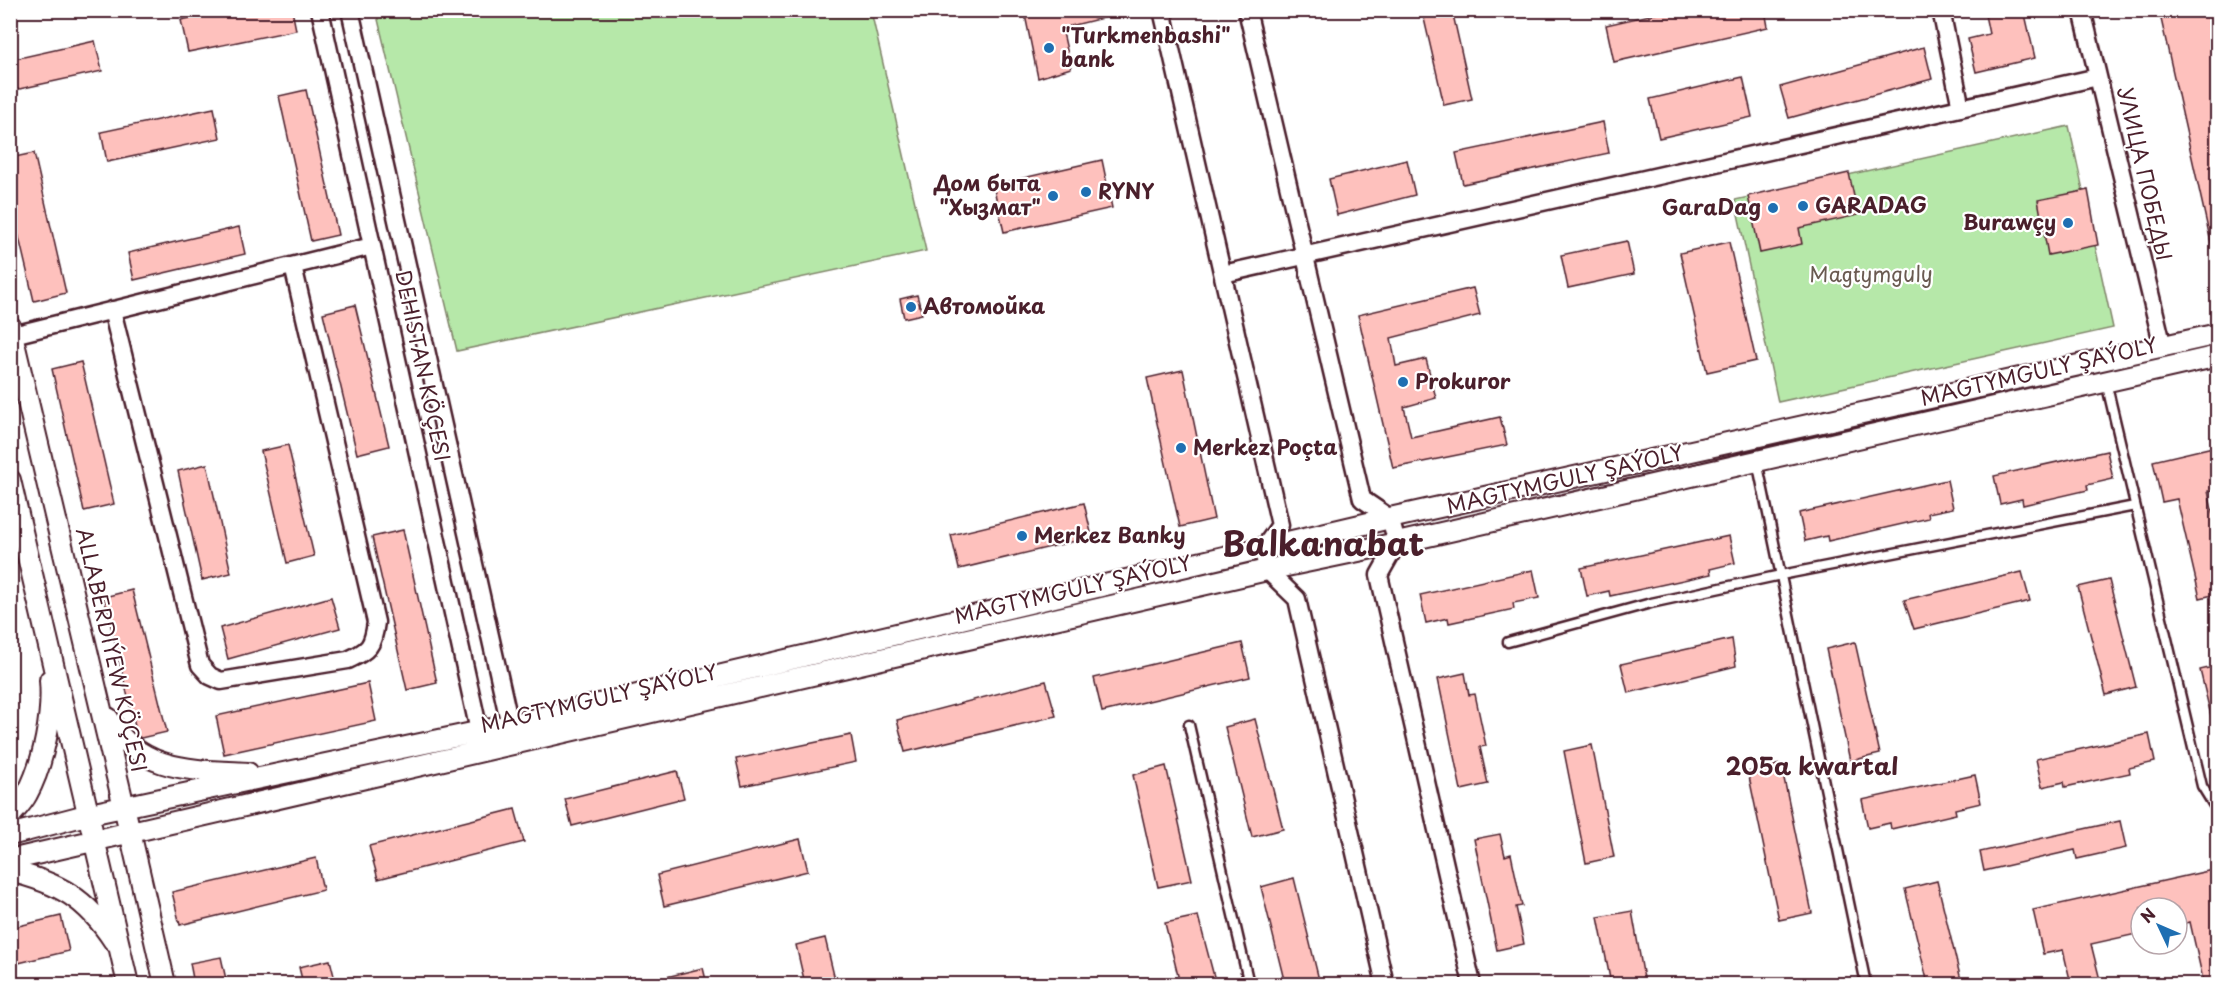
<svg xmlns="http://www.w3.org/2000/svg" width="2228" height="995" font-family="'Playpen Sans',sans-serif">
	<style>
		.green { fill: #b6e8a9; stroke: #80846a; stroke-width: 1.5 }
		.building { fill: #fec1bd; stroke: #4a1f2b; stroke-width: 1.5 }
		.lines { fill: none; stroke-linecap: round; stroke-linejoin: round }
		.service-casing { stroke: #4a1f2b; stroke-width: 13 }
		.minor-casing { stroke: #4a1f2b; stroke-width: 21 }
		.tertiary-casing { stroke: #4a1f2b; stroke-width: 24 }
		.service { stroke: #fff; stroke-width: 8 }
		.minor { stroke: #fff; stroke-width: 16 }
		.tertiary { stroke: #fff; stroke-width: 20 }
		.poi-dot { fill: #1f6fb2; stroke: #fff; stroke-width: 2 }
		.labels { text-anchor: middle; stroke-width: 4.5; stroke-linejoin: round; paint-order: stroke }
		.poi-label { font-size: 21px; font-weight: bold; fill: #4a1f2b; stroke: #fff; text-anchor: start }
		.street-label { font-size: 21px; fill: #4a1f2b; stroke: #fff }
		.park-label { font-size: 21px; fill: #6a5b51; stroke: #fff }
		.quarter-label { font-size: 24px; font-weight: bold; fill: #4a1f2b; stroke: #fff }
		.town-label { font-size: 33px; font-weight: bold; fill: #4a1f2b; stroke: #fff }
	</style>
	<rect width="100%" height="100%" fill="#fff"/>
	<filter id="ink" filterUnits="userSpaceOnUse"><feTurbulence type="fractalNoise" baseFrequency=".0167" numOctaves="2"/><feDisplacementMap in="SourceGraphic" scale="12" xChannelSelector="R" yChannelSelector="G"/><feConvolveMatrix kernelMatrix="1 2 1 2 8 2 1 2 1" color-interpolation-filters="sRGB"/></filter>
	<g filter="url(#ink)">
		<!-- green -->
		<path class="green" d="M376 11H871L926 251 457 351Z
			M2069 126 2113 328 1778 402 1735 200Z"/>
		<!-- building -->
		<path class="building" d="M225 10H292L296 30 188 52 181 20Z
			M1024 10H1111V16L1062 28 1071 68 1038 78Z
			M1422 10H1452L1472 99 1444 105Z
			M1672 10H1765L1768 27 1614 62 1606 25Z
			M1984 10H2024L2035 58 1976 72 1968 39 1989 34Z
			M2159 10H2207L2217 58V246L2212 247Z
			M95 41 102 71 10 91V60Z
			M1924 47 1932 79 1789 118 1780 87Z
			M1743 77 1752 117 1659 138 1650 99Z
			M306 90 338 235 311 241 279 96Z
			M214 108 220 138 107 162 101 132Z
			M1603 122 1609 153 1463 184 1456 153Z
			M34 153 66 293 34 301 10 199V158Z
			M1102 160 1112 208 1004 232 993 185Z
			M1407 160 1415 195 1337 215 1329 179Z
			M1849 173 1858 215 1799 228 1802 244 1760 253 1748 196Z
			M2088 190 2098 245 2048 255 2038 200Z
			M239 227 245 254 134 280 128 253Z
			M1627 241 1634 274 1568 288 1561 255Z
			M1729 242 1756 361 1707 372 1680 253Z
			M1473 288 1480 315 1391 338 1396 366 1426 359 1436 398 1404 407 1411 437 1500 417 1507 445 1393 468 1358 315Z
			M917 295 922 314 904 318 900 299Z
			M355 305 389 446 357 454 323 313Z
			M81 362 114 504 84 511 52 369Z
			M1183 370 1214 519 1180 527 1147 378Z
			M288 445 314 556 287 563 261 451Z
			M2217 446V489L2208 491 2217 534V594L2200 598 2177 499 2162 502 2153 461Z
			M2107 451 2113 479 2087 485 2088 490 2023 505 2022 499 2000 504 1994 476Z
			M207 464 231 573 202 580 178 471Z
			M1947 480 1953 508 1928 513 1929 518 1828 541 1827 536 1805 541 1799 513Z
			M1084 503 1092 537 959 569 951 535Z
			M403 530 437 683 407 690 372 537Z
			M1729 536 1735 563 1710 569 1711 574 1610 596 1609 591 1587 596 1581 568Z
			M1533 570 1539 598 1513 603 1514 609 1449 623 1448 618 1426 623 1420 595Z
			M2022 572 2030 601 1914 629 1904 600Z
			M2109 580 2136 687 2106 695 2078 587Z
			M132 590 167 732 141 738 137 735 104 597Z
			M331 597 340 628 228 659 220 628Z
			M1732 639 1736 666 1628 693 1621 664Z
			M1855 642 1880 754 1850 761 1826 649Z
			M1242 643 1250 677 1102 712 1094 678Z
			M2217 666V719L2212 720 2200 670Z
			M1465 673 1469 695 1475 694 1486 746 1480 747 1488 784 1461 790 1438 679Z
			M1046 681 1056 716 905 752 897 720Z
			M368 683 376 721 224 754 216 716Z
			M1255 719 1283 829 1252 837 1225 727Z
			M2149 734 2155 762 2129 768 2130 773 2065 787 2064 782 2042 787 2036 759Z
			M851 735 856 762 742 786 736 759Z
			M1592 745 1614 857 1586 863 1564 751Z
			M1781 764 1812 913 1779 920 1748 772Z
			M1166 766 1192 880 1158 887 1133 775Z
			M677 771 684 798 572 826 565 799Z
			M1975 775 1981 803 1955 809 1956 814 1891 829 1890 823 1868 828 1862 800Z
			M515 809 524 842 378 879 369 846Z
			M2120 821 2126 848 2077 859 2075 850 1984 871 1980 852Z
			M1500 834 1505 856 1511 854 1522 906 1516 907 1524 944 1497 950 1474 839Z
			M800 839 808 871 664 906 657 875Z
			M316 858 323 890 180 925 172 892Z
			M2217 869V984H2204L2190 922 2177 925V908H2141V933L2091 944 2101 984H2071L2063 950 2043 954 2033 910Z
			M1294 878 1320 984H1285L1261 887Z
			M1937 881 1962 984H1928L1905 889Z
			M1632 911 1645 984H1611L1598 917Z
			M61 916 69 951 10 965V928Z
			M1198 916 1216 984H1180L1165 923Z
			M825 938 836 984H805L796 945Z
			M221 957 227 984H194L190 963Z
			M330 960 336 984H303L299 967Z
			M703 968 707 984H659L658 979Z"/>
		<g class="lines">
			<!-- service casing -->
			<g class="service-casing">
				<path id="service" d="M2106 382 2202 786 2218 812
					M1757 461 1866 984
					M1508 642 1651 603 1781 575 2135 506
					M1189 725 1249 984"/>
			</g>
			<!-- minor casing -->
			<g class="minor-casing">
				<path id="minor" d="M320 10 479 731
					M350 10 510 725
					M1162 10 1280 525 1263 549 1267 570 1297 599 1385 984
					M1247 10 1362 499 1390 518 1397 543 1379 575 1472 984
					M1941 10 1961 108
					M2082 10 2163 347
					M1223 274 2098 77
					M112 310 200 665 210 676 221 681 348 660C369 650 373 647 376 622L293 266
					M13 335 372 246"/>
			</g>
			<!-- tertiary casing -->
			<g class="tertiary-casing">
				<path id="tertiary" d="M10 326 130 832 165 984
					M10 480 128 984
					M108 718C138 772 193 770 248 773
					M10 816C16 809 23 802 27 794 44 763 53 714 50 680
					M10 835 90 814 510 725 1390 518 2218 334
					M10 860 1267 570 1397 543 2218 356
					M10 871C59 883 86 898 114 941"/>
			</g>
			<!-- service -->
			<use href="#service" class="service"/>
			<!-- minor -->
			<use href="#minor" class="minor"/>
			<!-- tertiary -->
			<use href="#tertiary" class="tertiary"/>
		</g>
	</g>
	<!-- markers -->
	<g class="poi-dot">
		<circle cx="1049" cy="48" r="6"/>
		<circle cx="1086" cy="192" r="6"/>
		<circle cx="1053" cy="196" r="6"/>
		<circle cx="1803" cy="206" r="6"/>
		<circle cx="1773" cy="208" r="6"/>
		<circle cx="2068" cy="223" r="6"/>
		<circle cx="911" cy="307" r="6"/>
		<circle cx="1403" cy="382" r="6"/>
		<circle cx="1181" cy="448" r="6"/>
		<circle cx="1022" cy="536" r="6"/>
	</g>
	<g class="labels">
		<!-- poi labels -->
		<g class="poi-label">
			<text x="1061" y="43">"Turkmenbashi"<tspan x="1061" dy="24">bank</tspan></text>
			<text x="1041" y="191" text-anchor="end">Дом быта<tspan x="1041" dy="24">"Хызмат"</tspan></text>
			<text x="1098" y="199">RYNY</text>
			<text x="1815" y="213">GARADAG</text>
			<text x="1761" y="215" text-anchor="end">GaraDag</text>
			<text x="2056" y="230" text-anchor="end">Burawçy</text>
			<text x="923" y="314">Автомойка</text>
			<text x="1415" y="389">Prokuror</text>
			<text x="1193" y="455">Merkez Poçta</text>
			<text x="1034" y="543">Merkez Banky</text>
		</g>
		<!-- street labels -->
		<g class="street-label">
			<text transform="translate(2144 174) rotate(77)" y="7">УЛИЦА ПОБЕДЫ</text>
			<text transform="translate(422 366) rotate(78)" y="7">DEHISTAN KÖÇESI</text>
			<text transform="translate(2039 372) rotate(-13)" y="7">MAGTYMGULY ŞAÝOLY</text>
			<text transform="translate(1565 480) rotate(-13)" y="7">MAGTYMGULY ŞAÝOLY</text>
			<text transform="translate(1073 590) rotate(-13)" y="7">MAGTYMGULY ŞAÝOLY</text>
			<text transform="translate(111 650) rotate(77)" y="7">ALLABERDIÝEW KÖÇESI</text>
			<text transform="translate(599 699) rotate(-13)" y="7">MAGTYMGULY ŞAÝOLY</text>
		</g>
		<!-- park labels -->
		<g class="park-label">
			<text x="1871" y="282">Magtymguly</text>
		</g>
		<!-- quarter labels -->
		<g class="quarter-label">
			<text x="1812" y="775">205a kwartal</text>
		</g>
		<!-- town labels -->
		<g class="town-label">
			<text x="1323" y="556">Balkanabat</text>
		</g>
	</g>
	<!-- margin -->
	<rect width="2228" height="995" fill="none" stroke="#fff" stroke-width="36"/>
	<rect x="18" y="18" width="2192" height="959" fill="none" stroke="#4a1f2b" stroke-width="2" filter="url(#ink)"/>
	<!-- north arrow -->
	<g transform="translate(2159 926) rotate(314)"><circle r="28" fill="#ffffff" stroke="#b7a5aa" stroke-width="1.5"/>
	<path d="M0-4.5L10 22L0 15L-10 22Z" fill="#1f6fb2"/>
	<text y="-9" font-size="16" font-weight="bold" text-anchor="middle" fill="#4a1f2b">N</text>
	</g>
</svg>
